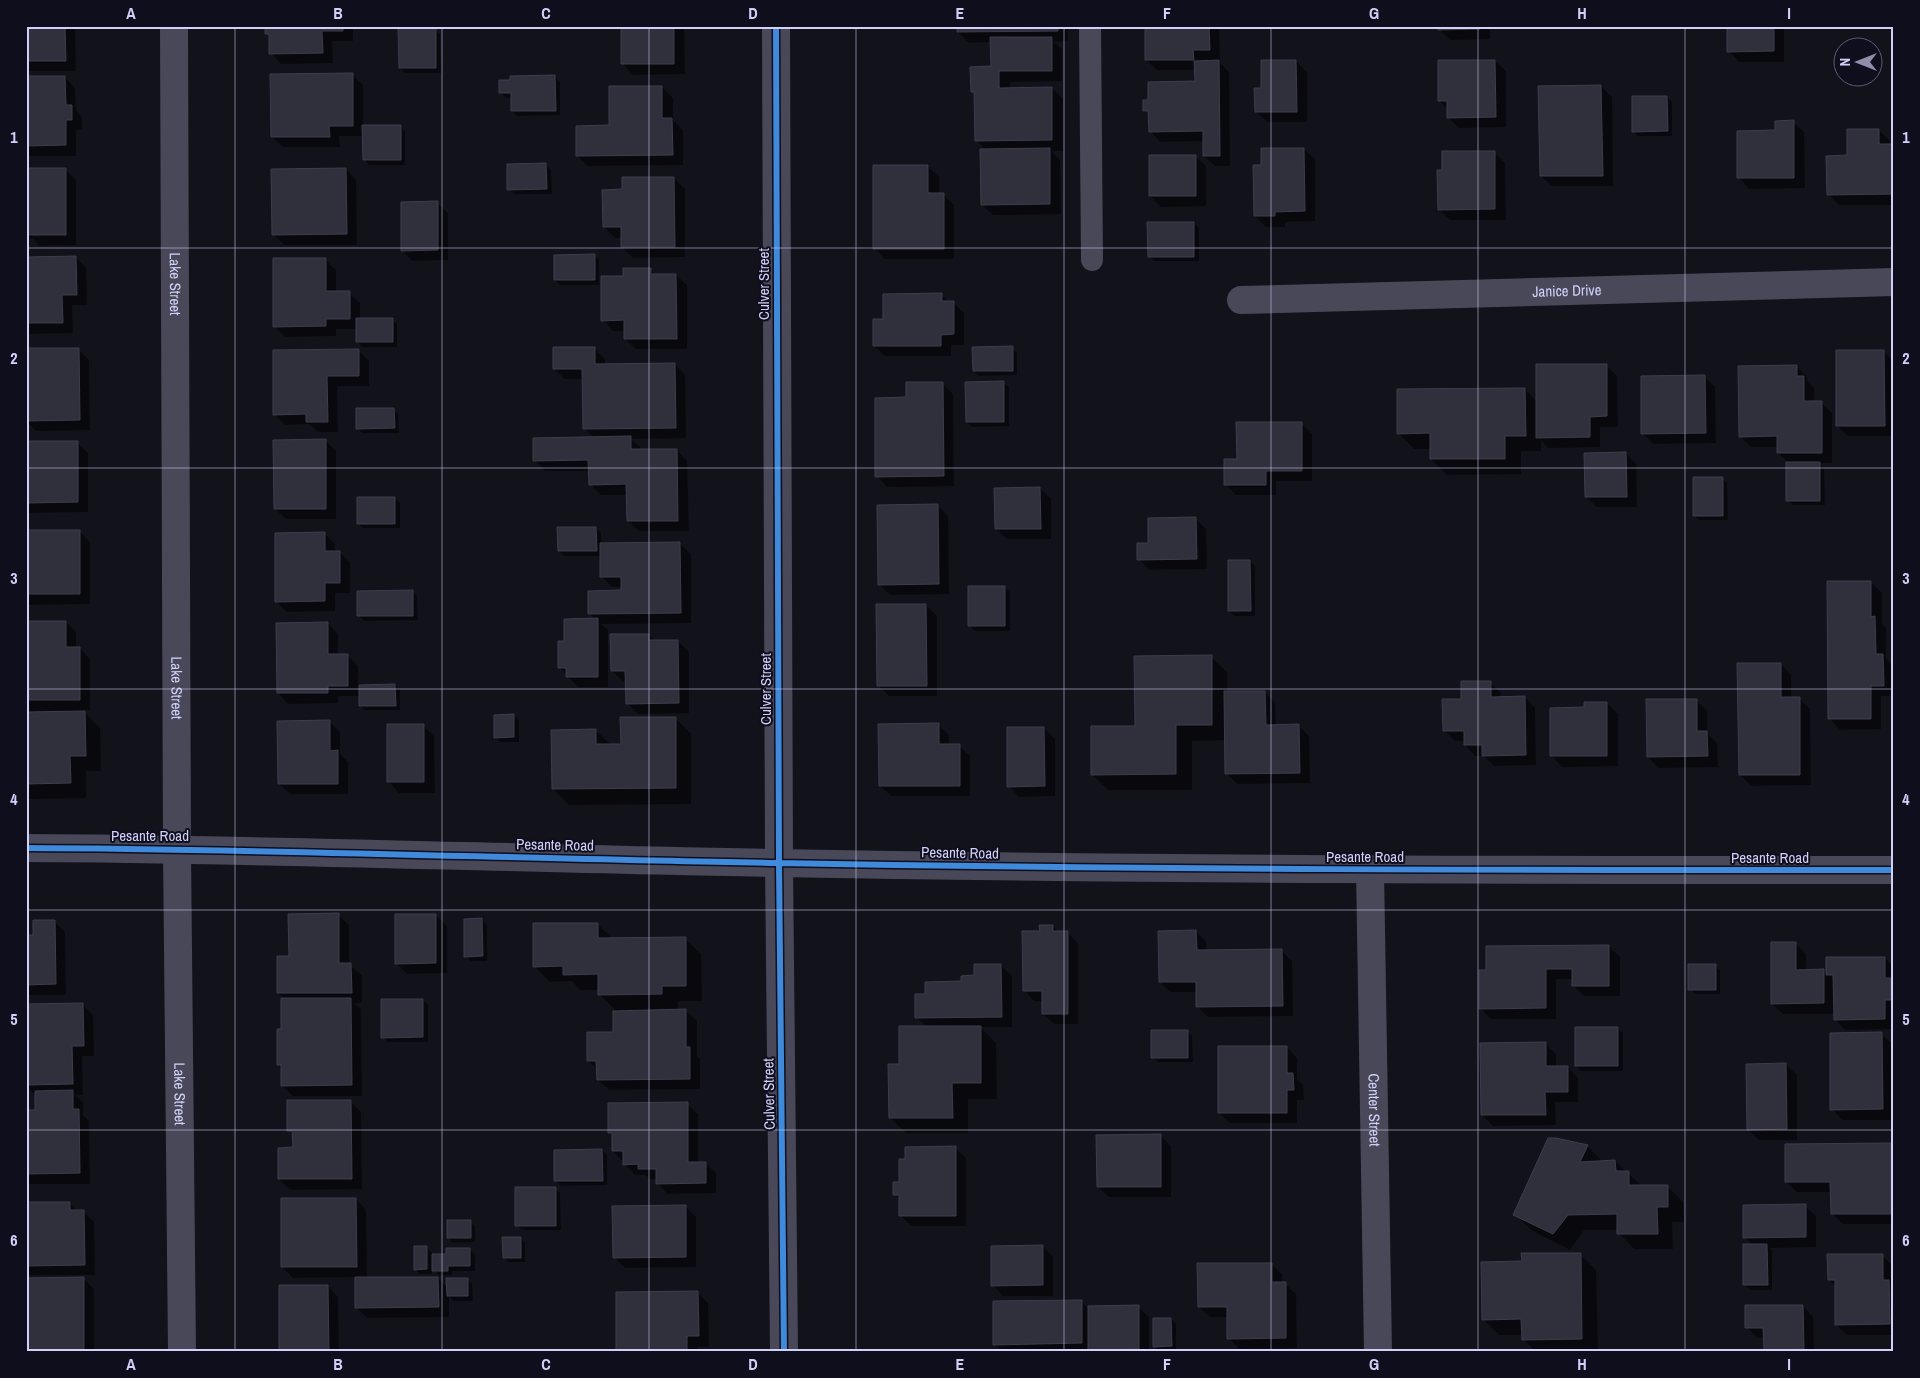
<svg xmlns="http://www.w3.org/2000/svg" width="1920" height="1378" font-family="'Archivo Narrow',sans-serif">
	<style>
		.shadow { fill: #0007 }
		.building { fill: #30303c; stroke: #3e3c4d }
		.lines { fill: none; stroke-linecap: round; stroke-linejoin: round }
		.lane { stroke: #484859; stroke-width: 22 }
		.street { stroke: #484859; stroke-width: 28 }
		.cycleway-casing { stroke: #0f0e1d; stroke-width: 9 }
		.cycleway { stroke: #408adc; stroke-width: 6 }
		.grid { fill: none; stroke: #d0d0f9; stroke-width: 1; stroke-opacity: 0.55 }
		.labels { text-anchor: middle; stroke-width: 4; stroke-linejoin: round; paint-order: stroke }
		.street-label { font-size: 15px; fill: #d0d0f9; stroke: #0f0e1d }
		.neatline { fill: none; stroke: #d0d0f9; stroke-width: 2 }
		.grid-label { font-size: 16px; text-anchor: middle; font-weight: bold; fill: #d0d0f9 }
	</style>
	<rect width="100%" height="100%" fill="#12121a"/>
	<!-- shadow -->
	<path class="shadow" d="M26 26H75L76 71H26Z
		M266 26H353V41H332L333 63 281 64 271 53V38L266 33Z
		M622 26H684L685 74 633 75 623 64Z
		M958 26H1068V41L1054 42 1062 49V81L1010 82V89L1052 88 1063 99V151H1051L1060 160 1061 214 993 215 982 205 985 150 976 140 975 95 972 92 992 67 991 42 969 43 958 32Z
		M1146 26H1219L1220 60H1217L1229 72 1230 166H1215L1204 156V141L1160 142 1150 131 1149 115 1144 110 1196 82V70H1157L1146 60Z
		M1439 26H1490V39L1450 40 1439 29Z
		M1728 26H1784V62H1739L1729 51Z
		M435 29 440 34 441 73H405L400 68Z
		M1296 61 1307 72V122H1267L1256 112 1262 90Z
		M1495 61 1506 71V127L1459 128 1448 117V110L1439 100Z
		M352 74 363 85V126H400L405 132V165H369L364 159V136H339L340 147H283L272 137Z
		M26 77H65L75 88 76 110 82 117V130H76V156H28L26 154Z
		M555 77 560 82V115L517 116 512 111V98H506L501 93Z
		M1601 86 1612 97 1613 186H1552L1541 176Z
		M662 87 673 98V120L683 130V165L588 166 577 156 610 126Z
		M1667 97 1672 102V136H1638L1633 131Z
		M1793 122 1804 132 1805 188 1749 189 1739 178 1776 131Z
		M1879 130 1889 140V146H1894V205H1839L1828 194 1848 156Z
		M1304 149 1315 159V221L1285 222V227H1266L1255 216 1263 166Z
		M1494 152 1505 163 1506 220H1450L1439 209Z
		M1195 156 1206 166V206L1161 207 1150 196Z
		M546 165 551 170 552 194H514L509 189Z
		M928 166 939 177V194H943L954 205V259H885L875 249Z
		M65 169 76 180V245L40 246 33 239H26V211H28Z
		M346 169 356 180 357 245H284L273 234Z
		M674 178 685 189V257L633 258 622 247V238H615L604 227 623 191Z
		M437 203 448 213V260L412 261 402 250Z
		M1194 223 1199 228V261H1154L1149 256Z
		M594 255 599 260V285H560L555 280Z
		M76 257 86 268 87 305H72L73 333 26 334V258Z
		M325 259 336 270V293H349L360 303V319H392L397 324V347H362L357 342V329H336V336L285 337 274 326Z
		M650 269 656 275H676L687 285V349H636L625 339V331H613L603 320 625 277Z
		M941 294 949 302H953L964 313V345H951V356H885L874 346 884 320Z
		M594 348 605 359V365L675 364 685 375 686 438 631 439 641 448V451L677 450 687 461 689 531H639L628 521 627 495H601L590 484V471H545L534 460 594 438 584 428V379H565L554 369Z
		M1012 348 1017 353V375L979 376 974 371Z
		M78 349 89 360 90 430 36 431 26 421V350Z
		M358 350 369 361V386H337L338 432H318L310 424 285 425 274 414Z
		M1883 351 1894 361V436H1848L1837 426Z
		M1606 365 1617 376 1618 427H1600V447L1548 448 1541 440V451H1521V474L1447 475 1431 459V449H1414L1398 433 1525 389 1537 402Z
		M1797 367 1807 377V381L1814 388V402H1821L1832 413V463H1819L1824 468 1825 505H1793L1788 500V462L1778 453V447H1751L1740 436Z
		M1704 376 1715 387 1716 443 1653 444 1643 433Z
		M1003 382 1009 387V426L972 427 967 422Z
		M942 383 953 394 954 486 887 487 877 476 907 399Z
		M393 409 398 414 399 433H362L357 428Z
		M1301 423 1312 434V481H1276V495H1236L1225 484 1238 460Z
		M325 440 336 451V519H286L275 509Z
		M26 442H77L88 453V512L26 513Z
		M1626 453 1636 464 1637 507H1597L1586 497Z
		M1722 478 1727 483 1728 520H1699L1694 515Z
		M1040 488 1051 499V539H1007L996 529Z
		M395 498 400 503V528H363L358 523Z
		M938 506 948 516 949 594 890 595 879 584Z
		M1196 519 1206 529 1207 569 1149 570 1139 559 1149 544Z
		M596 528 601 533V545L680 544 691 554V623L601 624 608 630V687H578L560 668 566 642 596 620 589 613 623 591V587H612L601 576V556H564L559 551Z
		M79 531 90 542V604L26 605V532Z
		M324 533 335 544V552H339L350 562V593H335V611L287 612 276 601Z
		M1250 561 1255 566V616H1234L1229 611Z
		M1871 582 1882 593V624L1886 628V658L1893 666 1894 696H1881V729L1840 730 1830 719Z
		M1005 587 1010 592V631H975L969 625Z
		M412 591 417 596 418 620 364 621 359 616Z
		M926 605 937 616V696H889L879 686Z
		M26 622H66L76 632V648H80L90 659V710H82L100 728 101 771H86V798L26 799Z
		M328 623 338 634V655H347L358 666V686L395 685 400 690V710H365L360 705V696H338V703L288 704 278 693Z
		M649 635 655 641H678L689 652V713L638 714 627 703V681H623L612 671Z
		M1211 657 1227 672V692H1265L1275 703 1276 726H1299L1309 736 1310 783 1237 784 1226 773V740L1192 741V790H1108L1092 774 1136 727Z
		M1781 664 1791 675V698H1799L1810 709 1811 785 1751 786 1740 775Z
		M1490 682 1501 693V698L1525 697 1535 708 1536 765 1494 766 1484 756H1475L1465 745V741H1455L1444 730 1462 700Z
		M1696 700 1707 711V733L1717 743 1718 767 1658 768 1648 757Z
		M1607 703 1618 714V766L1562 767 1552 756 1585 709Z
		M513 715 519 720V742H500L495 737Z
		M675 718 691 734V804L569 805 553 789 596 730 611 745H622Z
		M329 721 340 732V754L348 762V794H290L279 784Z
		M938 724 949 735V746H959L970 756V796H891L880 786Z
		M423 725 434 736 435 793H399L389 782Z
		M1044 728 1055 739V796L1019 797 1009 786Z
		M338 915 349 925V965L362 975V1003H354L361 1009 362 1096H293L282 1086V1069L278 1065 284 999 278 993 290 957Z
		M436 916 447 926V973L407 974 396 963Z
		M482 919 487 925V961H471L465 956Z
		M55 922 65 932 66 995H26V936H35Z
		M598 924 613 939 685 938 701 954 702 1001H678V1011H686L697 1021V1056L700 1059V1089L609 1090 598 1080V1070L588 1061 615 1034V1010L599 994V990H580L572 981 550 982 534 966Z
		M1053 926 1059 932H1067L1078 943V1024H1054L1043 1014V1001H1034L1024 990 1041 932Z
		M1196 931 1206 942 1207 951 1281 950 1292 961 1293 1016 1208 1017 1198 1007 1197 992H1170L1160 982Z
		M1795 943 1806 954V971H1824L1828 974 1885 958 1894 967V1029L1845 1030 1835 1019V1014H1783L1772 1004Z
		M1609 946 1620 957V996H1584L1574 986V979H1556V1019H1491L1480 1008 1487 971Z
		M1001 965 1012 976V1027H980L996 1043 997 1099H968V1133H906L890 1118 900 1066 927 1027 916 1017 926 996 962 982Z
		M1715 965 1720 970V994H1695L1690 989Z
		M423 1000 428 1005V1042H388L383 1037Z
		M82 1004 93 1015 94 1056H82L83 1095H75L83 1102V1115L89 1121 90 1184H26V1111H36L35 1095 26 1086V1005Z
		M1618 1028 1623 1033V1071H1581L1576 1066Z
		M1187 1031 1192 1036 1193 1062H1158L1152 1057Z
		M1881 1034 1892 1044 1893 1120H1842L1832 1109Z
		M1545 1043 1556 1054V1067H1568L1578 1078V1102H1555L1556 1125 1493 1126 1482 1115Z
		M1287 1047 1297 1058V1079L1303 1085 1304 1100H1297V1123H1230L1219 1113Z
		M1786 1064 1797 1075V1140H1759L1748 1130Z
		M350 1101 361 1112 362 1189 290 1190 279 1179 294 1149V1136L288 1130Z
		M687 1104 698 1114V1163H705L716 1173V1193L668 1194 657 1183V1179H650L645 1175H635L613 1151V1136L609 1132Z
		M1161 1136 1171 1146V1197H1109L1098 1187Z
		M1890 1144 1894 1148V1224H1843L1832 1214V1192H1797L1786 1182Z
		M1587 1146 1603 1162 1615 1161 1642 1186H1667L1683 1202 1684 1222H1672L1673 1249H1634L1619 1233V1230H1584L1570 1250 1531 1230 1515 1214Z
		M955 1148 966 1158V1226H911L900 1215V1200L895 1194 900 1183Z
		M602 1150 607 1155V1185L561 1186 556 1181Z
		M555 1188 560 1193 561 1230H522L517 1225Z
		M356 1199 366 1210 367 1278H438L448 1288 467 1279 472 1284 473 1301H453L449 1296V1317L367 1318 357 1308 356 1277 293 1278 282 1267Z
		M26 1203H69L78 1212H84L94 1222 95 1275H26Z
		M685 1206 696 1217V1267L625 1268 614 1257Z
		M1805 1206 1816 1216V1247L1770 1248 1772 1250V1290H1750L1745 1285 1752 1245 1745 1237Z
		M470 1221 475 1226V1242L453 1243 448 1238Z
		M520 1238 525 1243V1262H509L504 1257Z
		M1043 1246 1053 1257V1296H1003L993 1285Z
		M427 1248 432 1253V1256H447L470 1250 475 1255V1271H452V1275H439L432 1268V1274H420L415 1269Z
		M1580 1254 1596 1270 1598 1352H1536L1523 1339V1335H1499L1483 1319 1523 1263Z
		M1882 1255 1893 1266 1894 1335H1847L1836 1325V1287L1829 1279Z
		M1271 1264 1282 1274V1283H1285L1296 1294 1297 1348 1239 1349 1229 1338V1317H1210L1199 1307Z
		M83 1278 94 1289V1352H26Z
		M328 1286 338 1297 339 1352H280Z
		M698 1293 708 1303 709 1347H697V1352H617Z
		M1081 1301 1087 1307H1138L1149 1317V1352H1002L995 1344Z
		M1803 1306 1813 1317 1814 1352H1767L1765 1349V1338H1757L1747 1327Z
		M1171 1319 1176 1324V1351H1159L1154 1346Z"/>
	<!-- building -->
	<path class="building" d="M26 26H65L66 61H26Z
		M265 26H343V31H322L323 53 269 54V34H265Z
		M621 26H674V64H621Z
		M957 26H1058V31L957 32Z
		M1145 26H1209L1210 50H1193L1194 60H1145Z
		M1438 26H1480V29L1438 30Z
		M1727 26H1774V51L1727 52Z
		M398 28H436V68H399Z
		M990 37H1052V71H999V88L1052 87V140L975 141 974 92H971L970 67 991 66Z
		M1219 60 1220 156H1203V131L1149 132 1148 111H1143V100H1148V82L1195 81 1194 61Z
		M1261 60H1296L1297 112H1255L1254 88H1261Z
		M1438 60H1495L1496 117 1447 118V101H1438Z
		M353 73V126H329L330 137H271L270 74Z
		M555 75 556 111H511V93H499V80H510V76Z
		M26 76H65L66 105H72V120H66V145L26 146Z
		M1601 85 1603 176H1540L1538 86Z
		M609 86H662V118H672L673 155 576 156V126L609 125Z
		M1632 96H1667L1668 131 1632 132Z
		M1794 120V178H1737V131L1775 130V121Z
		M362 125H401V160H363Z
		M1847 129H1879V144H1894V194L1827 195 1826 156 1847 155Z
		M1050 148V204L981 205 980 149Z
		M1261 148H1304L1305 211 1275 212V216H1254L1253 165H1261Z
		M1442 151H1495V209L1438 210 1437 170H1442Z
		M1149 155H1196V196H1149Z
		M546 163 547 189 507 190V164Z
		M873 165H928V193H944V249H873Z
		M27 168H66V235H28V228H26Z
		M346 168 347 234 272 235 271 169Z
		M622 177H674L675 247H621V227H603L602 190 622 189Z
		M438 201V250L401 251V202Z
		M1147 222H1194V257H1148Z
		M595 254V280H554V255Z
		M76 256 77 295H62L63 323H26V257Z
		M273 258H326V291H350V319H326V326L273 327Z
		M623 268H651V274H676L677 339H624V320L601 321V276H623Z
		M942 293V301H954V334L941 335V346H873V319H883V294Z
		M356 318H393V342H356Z
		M1013 346V371H973L972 347Z
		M553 347H595V364L675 363 676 428 583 429 582 369H553Z
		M26 348H79L80 420 26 421Z
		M359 349V376H327L328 422H306V414L273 415V350Z
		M1836 350H1884L1885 426H1836Z
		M1536 364H1607V416L1590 417V437L1536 438Z
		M1797 365V376H1804V401H1822V453H1777V436L1739 437 1738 366Z
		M1705 375 1706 433 1641 434V376Z
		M1004 381V422H966L965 382Z
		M906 382H943L944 476 875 477V398L906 397Z
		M1525 388 1526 436H1505V459H1430V433L1397 434V389Z
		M356 408H394L395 428 356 429Z
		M1236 422H1302V471H1266V485H1224V459H1237Z
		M631 436V449H677L678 521H627L626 484 589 485 588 460 533 461V438Z
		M326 439V509H274L273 440Z
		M26 441H78V502L26 503Z
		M1626 452 1627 497H1585L1584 453Z
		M1786 462H1820V501H1786Z
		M1693 477H1723V516H1693Z
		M1040 487 1041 529H995L994 488Z
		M357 497H395V524H357Z
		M938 504 939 584 878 585 877 505Z
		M1196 517 1197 559 1137 560V543H1148V518Z
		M557 527H596L597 551H558Z
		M26 530H80V594H26Z
		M325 532V551H340V583H325V601L275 602V533Z
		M680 542 681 613 588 614V591L621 590V577H600V543Z
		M1228 560H1250L1251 611H1228Z
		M1827 581H1871V617L1875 616 1876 654H1883L1884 686H1871V719H1828Z
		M968 586H1005V626H968Z
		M413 590V616H357V591Z
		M876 604H926L927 686H877Z
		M598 618V677H566V668H558V641H564V619Z
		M26 621H66V647H80V700H26Z
		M328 622V654H348V686H328V693H277L276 623Z
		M610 634H649V640H678L679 703 626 704 625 671H611Z
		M1212 655V725H1176V774L1091 775V726H1135L1134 656Z
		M1737 663H1781V697H1800V775H1739Z
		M1461 681H1491V697L1525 696 1526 755 1482 756V745H1464V731H1443L1442 699H1461Z
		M395 684 396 706H359V685Z
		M1224 691H1265L1266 725 1299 724 1300 773 1225 774Z
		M1646 699H1697V731H1707L1708 756 1647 757Z
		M1584 702H1607V756H1550V708L1584 707Z
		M85 711 86 756H70L71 783 26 784V712Z
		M514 714V737L494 738V715Z
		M620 717H676V788L552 789 551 730 596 729V744H621Z
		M330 720V751L338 750V784H278L277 721Z
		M939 723V744H960V786H879L878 724Z
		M387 724H424V782H387Z
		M1007 727H1044L1045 786 1007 787Z
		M339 913V963H351L352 993H277V956H289L288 914Z
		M395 914H436V963L395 964Z
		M482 918 483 956 464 957V919Z
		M33 920H55L56 984 26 985V935H33Z
		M533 923H598V938L686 937V986H662V994L598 995V974L563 975V966L533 967Z
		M1039 925H1053V931H1068V1014H1042V991H1023L1022 931H1040Z
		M1196 930 1197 950 1282 949 1283 1006 1196 1007V982H1159L1158 931Z
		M1771 942H1796V970L1824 969V1003L1771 1004Z
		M1609 945V986H1572V969H1546V1008L1479 1009V970H1486V946Z
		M1826 957H1885V978H1891V1000H1885V1019L1834 1020 1833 975H1826Z
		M974 964H1001L1002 1017 915 1018V994H925V982L961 981V976L974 975Z
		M1688 964H1716V990H1688Z
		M281 998H351L352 1085 281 1086V1065H277V1029H281Z
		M381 999H423V1037L381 1038Z
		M83 1003 84 1046H72L73 1084 26 1085V1004Z
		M686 1009V1047H690V1079L597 1080 596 1061H587V1032H613V1011Z
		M899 1026H981V1083H952L953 1118H889L888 1064H899Z
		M1575 1027H1618V1066H1575Z
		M1151 1030H1188V1058H1151Z
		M1882 1032 1883 1109 1830 1110V1033Z
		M1546 1042V1066H1568V1092H1545L1546 1115H1481L1480 1043Z
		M1218 1046H1287V1073H1293L1294 1090H1287V1113H1218Z
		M1786 1063 1787 1129 1747 1130 1746 1064Z
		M73 1090V1109H79L80 1173 26 1174V1110H35V1091Z
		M287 1100H351L352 1179H278V1148L293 1147 292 1131H287Z
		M688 1102V1162H706V1183L656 1184V1169H638V1164L623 1165V1151H612V1133H608V1103Z
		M1161 1134V1187H1097L1096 1135Z
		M1548 1138H1556L1588 1145 1580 1162 1615 1160 1616 1171H1629V1185H1668V1207H1657L1658 1234H1617V1214L1568 1215 1553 1234 1513 1215Z
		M1891 1143V1214H1831L1830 1182H1785V1144Z
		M956 1146V1216H899V1195H893V1182H899V1159H905V1147Z
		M602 1149 603 1181H554V1150Z
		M515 1187H556V1226H515Z
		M281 1198H356L357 1267H281Z
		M26 1202H70V1210H84L85 1265 26 1266Z
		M1806 1204V1237L1743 1238V1205Z
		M686 1205V1257L613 1258 612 1206Z
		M447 1220H471V1238H447Z
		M502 1237H521V1258H503Z
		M1743 1244H1767L1768 1285H1743Z
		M1043 1245V1285L991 1286V1246Z
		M414 1246H427V1269L414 1270Z
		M446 1248H470V1266H448V1271H432V1254H446Z
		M1521 1253H1581L1582 1339 1522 1340 1521 1319 1482 1320 1481 1262 1522 1261Z
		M1827 1254H1883V1280H1889L1890 1324 1835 1325V1280H1828Z
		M1197 1263H1272V1282H1286V1338L1227 1339V1307H1198Z
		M84 1277V1352H26V1278Z
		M355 1277H438L439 1307 355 1308Z
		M446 1278H468V1296H447Z
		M279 1285H328L329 1352H279Z
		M698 1291 699 1336H687V1352H616V1292Z
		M1082 1300V1343L993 1345V1301Z
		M1139 1305V1349L1088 1350V1306Z
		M1745 1305H1803L1804 1349 1764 1350 1763 1328H1745Z
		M1153 1318H1171L1172 1346 1153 1347Z"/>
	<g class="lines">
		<!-- lane -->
		<path class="lane" d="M1090 26 1092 260"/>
		<!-- street -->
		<g class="street">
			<path id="s1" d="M174 26 177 849 182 1352"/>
			<path d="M776 26 779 863 784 1352"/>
			<path id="s2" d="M1241 300 1894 282"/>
			<path d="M26 848C277 849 527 859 777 863 1149 870 1522 870 1894 870"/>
			<path id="s3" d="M1370 869 1378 1352"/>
		</g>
		<!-- cycleway casing -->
		<g class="cycleway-casing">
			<path id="cycleway" d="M776 26 779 863 784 1352
				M26 848C277 849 527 859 777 863 1149 870 1522 870 1894 870"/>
		</g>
		<!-- cycleway -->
		<use href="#cycleway" class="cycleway"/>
	</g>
	<!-- grid -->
	<path class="grid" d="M235 26V1352M442 26V1352M649 26V1352M856 26V1352M1064 26V1352M1271 26V1352M1478 26V1352M1685 26V1352M26 248H1894M26 468H1894M26 689H1894M26 910H1894M26 1130H1894"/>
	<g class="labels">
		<!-- street labels -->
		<g class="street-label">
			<text dy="5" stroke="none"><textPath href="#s1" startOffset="258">Lake Street</textPath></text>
			<text transform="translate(764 284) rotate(-90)" y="5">Culver Street</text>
			<text dy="5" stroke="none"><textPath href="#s2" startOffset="326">Janice Drive</textPath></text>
			<text dy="5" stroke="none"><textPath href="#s1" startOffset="662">Lake Street</textPath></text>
			<text transform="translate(766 689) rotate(-90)" y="5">Culver Street</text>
			<text x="150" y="841">Pesante Road</text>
			<text transform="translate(555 845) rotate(1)" y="5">Pesante Road</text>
			<text transform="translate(960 853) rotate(1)" y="5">Pesante Road</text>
			<text x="1365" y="862">Pesante Road</text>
			<text x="1770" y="863">Pesante Road</text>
			<text dy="5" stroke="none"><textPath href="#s1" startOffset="1068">Lake Street</textPath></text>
			<text transform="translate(769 1094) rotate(-91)" y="5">Culver Street</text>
			<text dy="5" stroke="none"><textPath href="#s3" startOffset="241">Center Street</textPath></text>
		</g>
	</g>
	<!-- border -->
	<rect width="1920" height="1378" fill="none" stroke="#0f0e1d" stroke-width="55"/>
	<!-- north arrow -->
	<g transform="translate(1858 62) rotate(270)"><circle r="24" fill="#0f0e1d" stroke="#5c5c75"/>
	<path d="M0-4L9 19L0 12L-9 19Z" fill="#8e8eab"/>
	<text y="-8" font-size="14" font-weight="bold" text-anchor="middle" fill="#d0d0f9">N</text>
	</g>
	<rect x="28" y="28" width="1864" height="1322" class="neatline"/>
	<g class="grid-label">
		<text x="131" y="19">A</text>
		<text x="338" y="19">B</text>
		<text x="546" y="19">C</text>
		<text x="753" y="19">D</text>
		<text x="960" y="19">E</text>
		<text x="1167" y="19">F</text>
		<text x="1374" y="19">G</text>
		<text x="1582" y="19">H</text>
		<text x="1789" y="19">I</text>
		<text x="14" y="143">1</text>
		<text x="1906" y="143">1</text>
		<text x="14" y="364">2</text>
		<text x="1906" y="364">2</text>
		<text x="14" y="584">3</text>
		<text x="1906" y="584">3</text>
		<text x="14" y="805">4</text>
		<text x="1906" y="805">4</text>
		<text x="14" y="1025">5</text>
		<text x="1906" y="1025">5</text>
		<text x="14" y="1246">6</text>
		<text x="1906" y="1246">6</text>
		<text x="131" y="1370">A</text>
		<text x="338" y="1370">B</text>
		<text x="546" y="1370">C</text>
		<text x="753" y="1370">D</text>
		<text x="960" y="1370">E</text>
		<text x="1167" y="1370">F</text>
		<text x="1374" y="1370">G</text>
		<text x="1582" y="1370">H</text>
		<text x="1789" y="1370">I</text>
	</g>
</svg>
